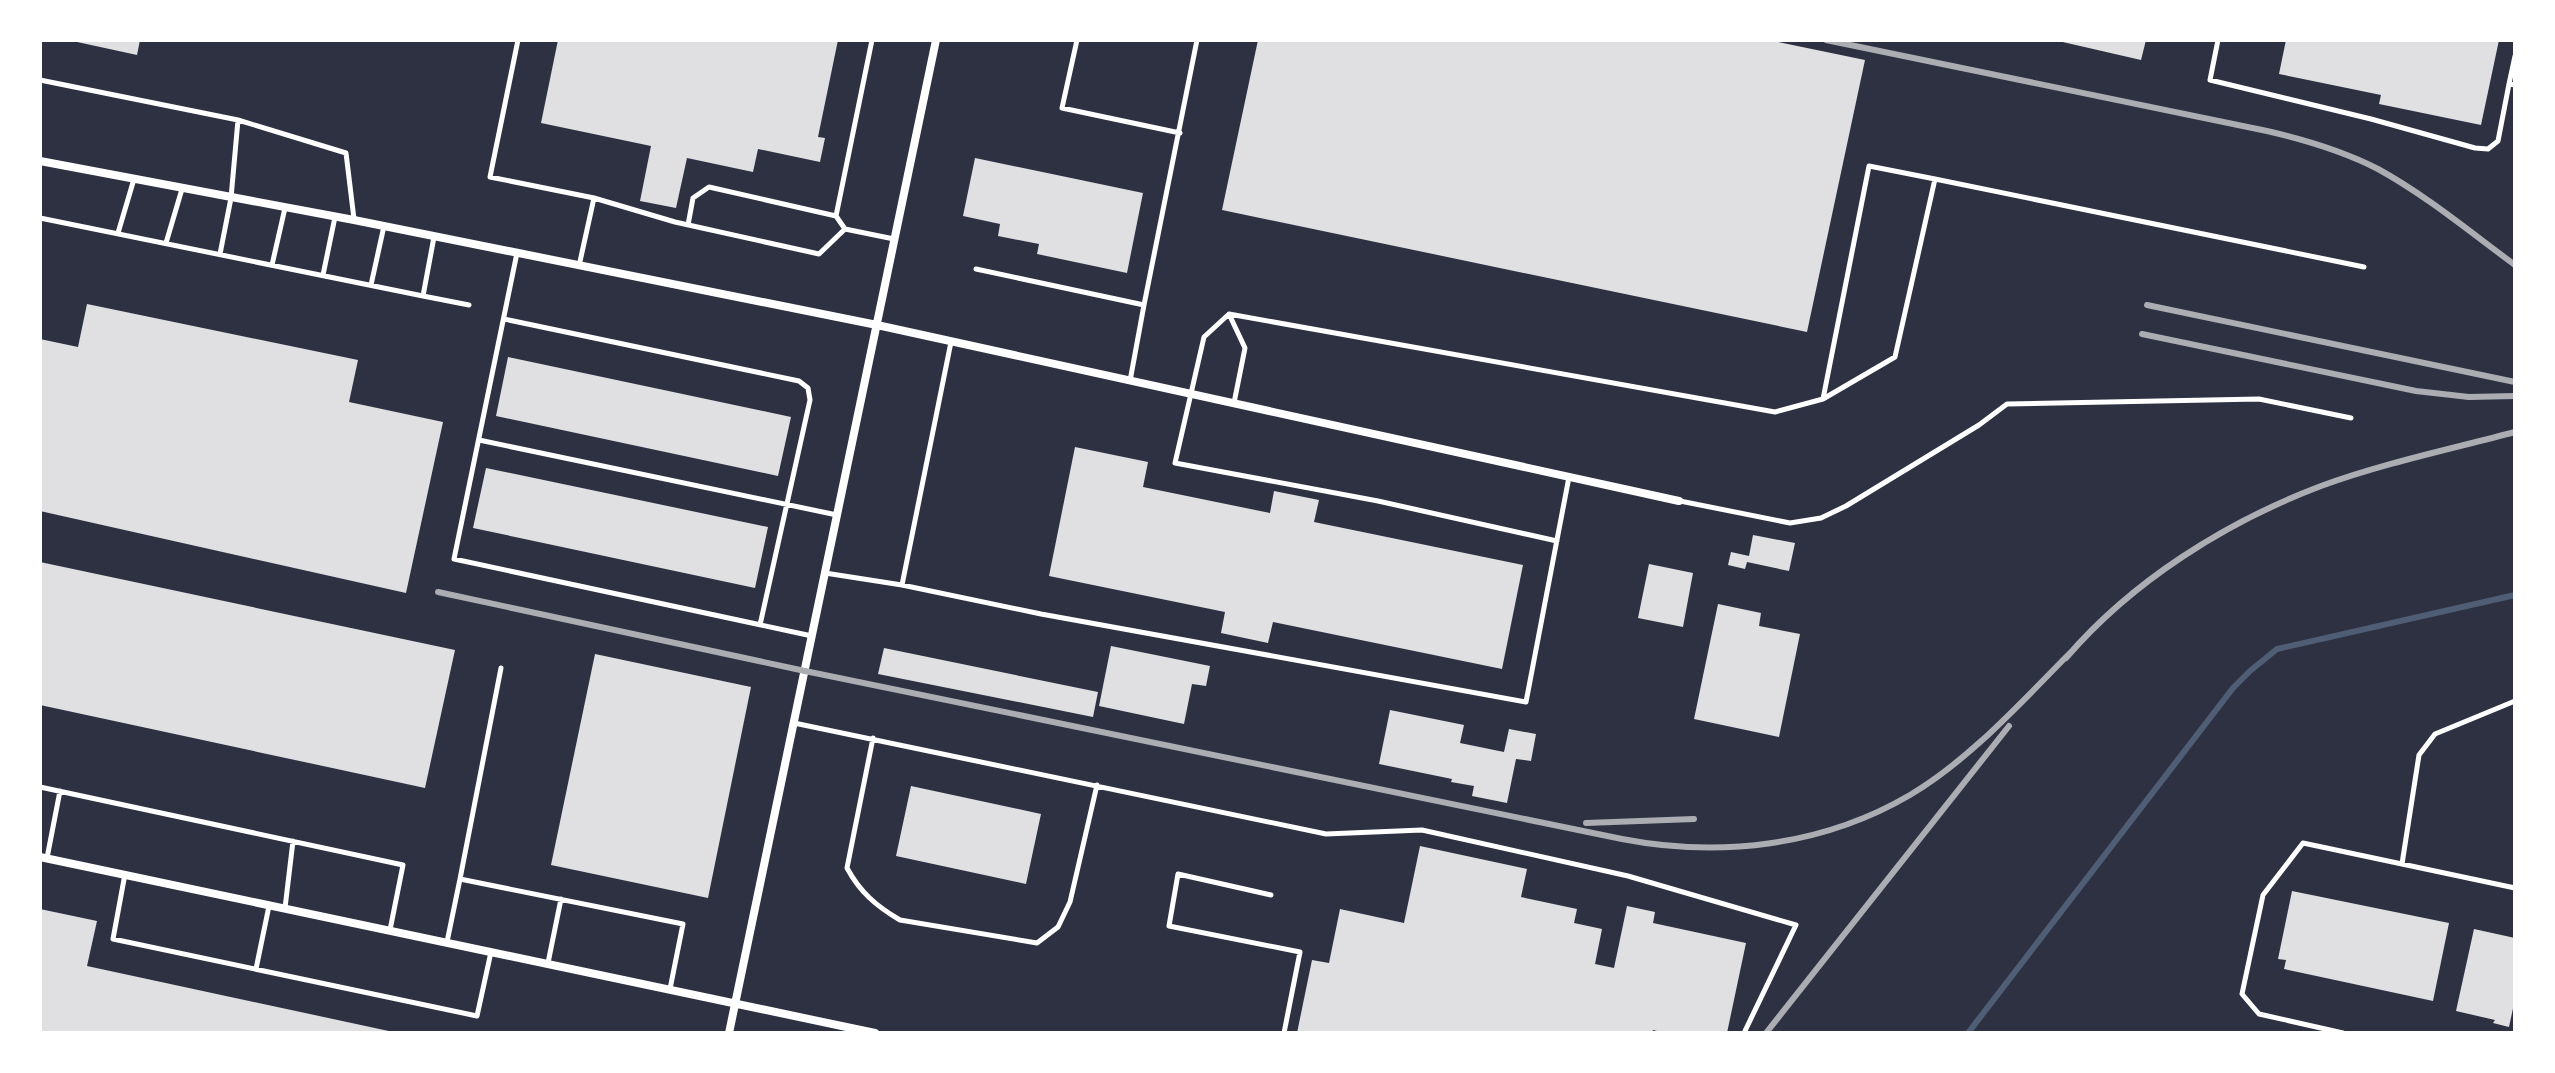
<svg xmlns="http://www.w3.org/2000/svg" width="2555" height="1073" font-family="Lato,sans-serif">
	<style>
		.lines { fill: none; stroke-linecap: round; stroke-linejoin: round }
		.stream { stroke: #4f5d75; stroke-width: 6 }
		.building { fill: #e0e0e3 }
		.service { stroke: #fff; stroke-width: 5 }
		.minor { stroke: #fff; stroke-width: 8 }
		.rail { stroke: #abadb3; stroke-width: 6 }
	</style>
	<rect width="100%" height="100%" fill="#2d3142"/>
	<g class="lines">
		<!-- stream -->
		<path class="stream" d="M1968 1033 2233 688 2250 671 2277 649 2515 595"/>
	</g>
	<!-- building -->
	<path class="building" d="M68 40H140L137 55Z
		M558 40H838L818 137 825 138 820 162 758 149 753 172 687 158 676 208 640 201 651 146 541 123Z
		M1258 40H1769L1865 60 1807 332 1222 210Z
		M2054 40H2146L2141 60Z
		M2286 40H2499L2481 125 2379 104 2381 95 2279 74Z
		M975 158 1143 193 1127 273 1037 254 1039 244 998 236 1000 224 963 216Z
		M87 304 358 360 349 402 443 422 406 593 40 511V339L78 347Z
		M508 357 791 417 778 476 496 416Z
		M1075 447 1148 462 1143 487 1270 513 1274 491 1319 500 1314 522 1523 565 1502 669 1273 622 1268 643 1221 633 1225 612 1049 576Z
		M486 468 768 527 755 588 473 528Z
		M1753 535 1795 543 1789 571 1747 562 1745 569 1728 565 1731 552 1749 556Z
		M40 562 455 650 425 788 40 705Z
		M1649 564 1693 573 1683 627 1638 618Z
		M1718 604 1761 613 1759 626 1800 634 1779 737 1694 719Z
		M1111 646 1210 666 1206 686 1192 684 1184 724 1099 706Z
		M884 648 1098 692 1093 717 878 674Z
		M595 654 751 687 708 898 551 865Z
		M1390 710 1464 725 1460 743 1504 752 1509 729 1536 734 1531 761 1516 759 1507 803 1472 796 1474 786 1451 782 1452 779 1379 764Z
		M911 786 1041 814 1026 884 896 856Z
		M1420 846 1527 869 1521 897 1577 909 1574 923 1602 929 1595 964 1614 968 1627 906 1655 912 1653 923 1746 943 1727 1033H1665L1653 1030 1652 1033H1297L1312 960 1329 963 1340 909 1404 923Z
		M2292 891 2449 923 2433 1001 2284 969 2286 960 2278 959Z
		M40 909 97 921 87 966 398 1033H40Z
		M2474 929 2515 938V999L2509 1027 2493 1023 2495 1020 2456 1011Z"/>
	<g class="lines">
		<!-- service -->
		<path class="service" d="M518 40 490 177 594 198 675 222 819 254 845 229
			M1077 40 1062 108 1180 133
			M2218 40 2210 80 2371 119 2475 148 2488 149 2498 141 2509 84
			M2515 56 2509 84 2515 85
			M40 80 238 120 346 153 354 219
			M836 216 872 40
			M40 218 423 296 434 237
			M688 225 693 198 709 187 836 216 845 229 894 239
			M118 233 134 179
			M166 243 182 189
			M517 253 454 559 812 636
			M220 254 231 198 238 120
			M272 265 285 208
			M579 266 594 198
			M976 269 1144 305 1130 381
			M323 275 335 217
			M371 285 384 226
			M423 296 469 305
			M1144 305 1197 40
			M1229 314 1775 412 1823 399 1895 357 1935 179 2364 267
			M504 319 799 381 808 388 810 400 760 625
			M1823 399 1869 166 1935 179
			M1234 403 1245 348 1229 314 1204 337 1175 463 1378 501 1557 541
			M479 440 837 515
			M1680 501 1790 523 1821 518 1846 506 1979 425 2007 404 2259 399 2351 418
			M825 573 902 585 951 342
			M902 585 1041 614 1526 702 1569 477
			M794 723 1326 834 1422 830 1628 876 1796 925 1744 1033
			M873 738 847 868C860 892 876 906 900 920L1037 943 1058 927 1070 902 1097 785
			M40 787 403 865 390 930
			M47 858 60 791
			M2402 864 2419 755 2435 734 2515 701
			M125 874 113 939 477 1016 491 952
			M460 879 501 668
			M1271 895 1178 874 1169 926 1300 952 1284 1033
			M285 908 293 841
			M447 942 460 879 683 924 670 989
			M548 963 561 899
			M256 969 269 906
			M2343 1033 2259 1014 2242 994 2263 895 2303 843 2515 888"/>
		<!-- minor -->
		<path class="minor" d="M40 161 354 220 877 325 1679 501
			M40 857 875 1033
			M729 1033 936 40"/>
		<!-- rail -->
		<path class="rail" d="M1826 40 2267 131C2306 140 2343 151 2378 169 2427 196 2470 232 2515 265
			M2147 305 2515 382
			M2142 334 2416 391 2469 397 2515 396
			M438 592 805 671 1622 839C1720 858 1823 846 1910 795 1972 758 2022 701 2073 650
			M2066 658C2132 581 2226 522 2321 486 2384 463 2451 449 2515 432
			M1586 823 1694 819
			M1766 1033 2009 726"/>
	</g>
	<!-- border -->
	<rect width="2555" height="1073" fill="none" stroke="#ffffff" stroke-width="84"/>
</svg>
